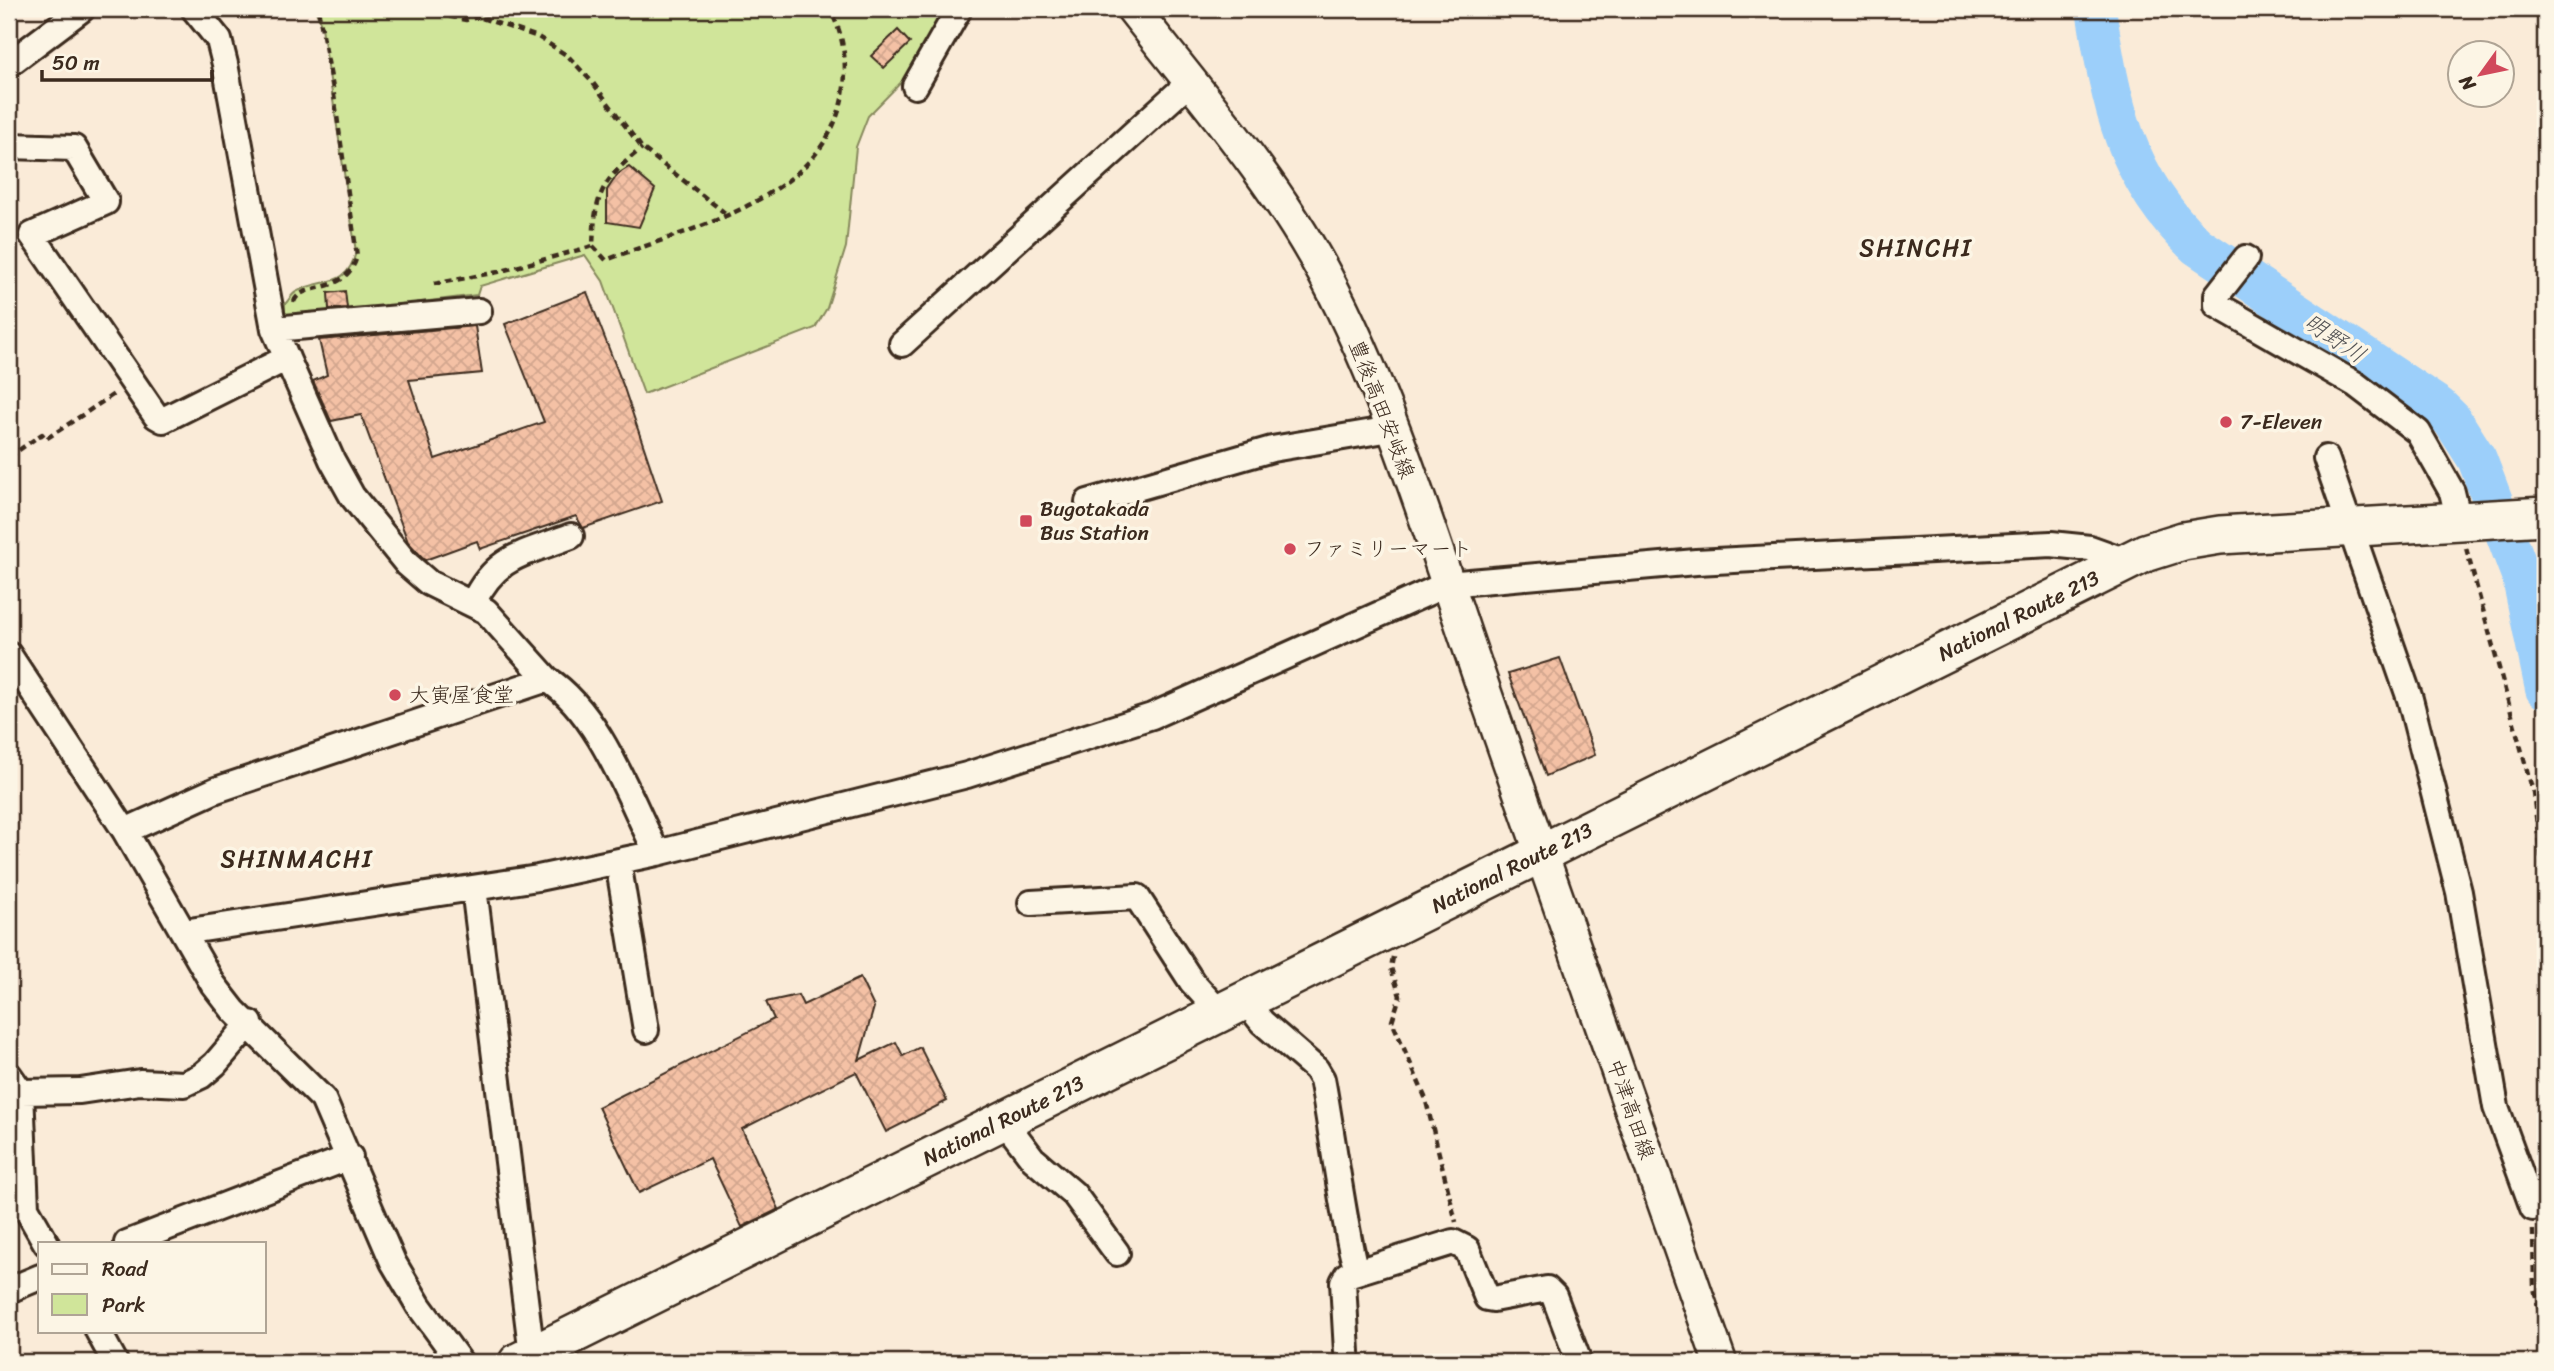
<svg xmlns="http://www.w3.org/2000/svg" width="2554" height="1371" font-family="Sriracha,'Klee One',sans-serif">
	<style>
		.park { fill: #d0e59a; stroke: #86885c; stroke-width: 2 }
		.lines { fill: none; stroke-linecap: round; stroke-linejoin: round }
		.river { stroke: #9ccffa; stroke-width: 40 }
		.building { fill: url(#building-cross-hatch); stroke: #3b2a1e; stroke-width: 2 }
		.minor-casing { stroke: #3b2a1e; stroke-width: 30 }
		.major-casing { stroke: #3b2a1e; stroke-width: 37 }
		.highway-casing { stroke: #3b2a1e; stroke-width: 42 }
		.path { stroke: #3b2a1e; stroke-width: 4.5; stroke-dasharray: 7 5; stroke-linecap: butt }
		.minor { stroke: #fcf5e5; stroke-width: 24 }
		.major { stroke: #fcf5e5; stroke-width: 32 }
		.highway { stroke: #fcf5e5; stroke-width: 37 }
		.poi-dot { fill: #d1495b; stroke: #fcf5e5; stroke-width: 2.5 }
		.labels { text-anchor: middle; stroke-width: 7; stroke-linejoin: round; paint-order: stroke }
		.street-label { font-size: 21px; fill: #3b2a1e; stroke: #fcf5e5 }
		.poi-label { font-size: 21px; fill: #3b2a1e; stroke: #fcf5e5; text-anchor: start }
		.water-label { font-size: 23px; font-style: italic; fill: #535355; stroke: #fcf5e5 }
		.quarter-label { font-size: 24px; letter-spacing: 2px; fill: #3b2a1e; stroke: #fcf5e5 }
	</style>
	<defs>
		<pattern id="building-cross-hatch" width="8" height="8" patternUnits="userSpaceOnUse" patternTransform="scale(1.75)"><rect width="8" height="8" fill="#f4c1a5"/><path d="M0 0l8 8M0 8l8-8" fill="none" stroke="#d2a68e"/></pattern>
	</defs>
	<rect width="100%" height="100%" fill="#faebd8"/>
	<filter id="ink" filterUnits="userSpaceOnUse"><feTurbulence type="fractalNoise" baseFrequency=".0143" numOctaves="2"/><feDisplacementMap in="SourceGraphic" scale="14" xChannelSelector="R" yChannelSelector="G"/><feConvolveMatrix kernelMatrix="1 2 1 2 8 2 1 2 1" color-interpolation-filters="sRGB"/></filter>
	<g filter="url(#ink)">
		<!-- park -->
		<path class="park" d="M315 9H957L923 60 868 116 856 147 846 247 827 308 815 328 644 394 603 281 585 255 480 286 477 295 295 318 285 313V304C288 301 292 294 296 292 322 276 346 291 356 252L322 27Z"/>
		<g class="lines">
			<!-- river -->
			<path class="river" d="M2096 9C2111 103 2124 178 2197 246L2439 407 2452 420 2477 459 2522 578 2545 689"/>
		</g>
		<!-- building -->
		<path class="building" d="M898 30 910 43 884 68 871 56Z
			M629 167 655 189 639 227 607 222V190L618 174Z
			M345 291 347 308 329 309 328 293Z
			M587 292 623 385 662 501 583 528 576 516 480 549 477 541 425 560 408 542 361 415 331 421 313 381 327 375 319 340 475 326 482 373 409 380 435 459 544 422 505 324Z
			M1560 658 1595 755 1546 776 1508 674Z
			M860 978 874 1007 859 1060 896 1042 903 1056 920 1047 947 1101 886 1132 856 1072 742 1129 779 1209 742 1227 710 1159 639 1193 598 1107 774 1019 766 1002 798 995 803 1005Z"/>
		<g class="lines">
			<!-- minor casing -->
			<g class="minor-casing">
				<path id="minor" d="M194 9 219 40 225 64 274 329 332 460 352 496 407 564 429 583 486 611 547 679
					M9 64 82 9
					M915 86 959 9
					M9 146 74 148 106 202 32 235 156 416 163 420 287 358
					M2246 258 2217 295V305L2355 384 2418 432 2452 492 2459 521
					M274 329 479 311
					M902 344 1190 82
					M2326 458 2410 699 2459 892 2496 1107 2533 1208
					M1088 502 1272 449 1391 429
					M473 603C496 555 524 554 571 536
					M9 655 125 831 213 984 234 1011 323 1099 393 1262 419 1306 460 1362
					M125 831 216 790 547 679C600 713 629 798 657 853
					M618 862 646 1030
					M474 888 532 1355
					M1031 903 1137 897 1192 982 1221 1014
					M183 932 538 878 657 853 967 775 1152 716 1447 584 1696 562 2051 544 2090 548 2129 562
					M1246 1002 1262 1022 1316 1069 1322 1079C1328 1105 1349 1262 1358 1270
					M9 1075 21 1092 26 1208 46 1243
					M21 1092 80 1091 140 1082 184 1084 201 1076 215 1064 250 1023
					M1004 1121 1033 1159 1074 1194 1117 1253
					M127 1243 350 1157
					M9 1290 40 1277
					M98 1331 115 1362
					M1347 1352 1343 1282 1347 1275 1453 1242 1467 1249 1487 1298 1493 1299 1547 1289 1554 1296 1579 1362"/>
			</g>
			<!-- major casing -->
			<g class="major-casing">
				<path id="major" d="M1133 9C1199 94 1274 179 1325 275 1393 403 1437 556 1485 693 1563 916 1642 1139 1720 1362"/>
			</g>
			<!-- highway casing -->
			<g class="highway-casing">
				<g id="highway">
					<path id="s1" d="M518 1362 2145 553 2183 541 2220 535 2545 516"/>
				</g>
			</g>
			<!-- path -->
			<path class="path" d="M414 9 466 20 511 9
				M482 18 538 37 568 56 593 83 642 148 725 213
				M593 246 606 260C695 226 830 199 844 87 847 61 843 31 829 9
				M434 284 498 272 593 246C595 194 601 181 642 148
				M294 302C300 281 346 297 357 256L333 88 318 9
				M9 457 42 434 46 439 114 394
				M2466 548 2533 792 2545 891
				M1393 957 1391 968 1400 996 1392 1021 1425 1097 1456 1222
				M2540 1159 2545 1121
				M2533 1230 2534 1288 2545 1336"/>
			<!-- minor -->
			<use href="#minor" class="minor"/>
			<!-- major -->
			<use href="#major" class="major"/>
			<!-- highway -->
			<use href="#highway" class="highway"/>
		</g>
	</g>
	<!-- markers -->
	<g class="poi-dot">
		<circle cx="2226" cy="422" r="7"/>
		<rect x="1019" y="514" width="14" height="14" rx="3.5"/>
		<circle cx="1290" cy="549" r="7"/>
		<circle cx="395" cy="695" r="7"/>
	</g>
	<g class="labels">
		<!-- street labels -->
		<g class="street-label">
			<text transform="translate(1382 409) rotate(69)" y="7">豊後高田安岐線</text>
			<text dy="7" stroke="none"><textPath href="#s1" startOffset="1676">National Route 213</textPath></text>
			<text dy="7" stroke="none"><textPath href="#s1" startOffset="1110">National Route 213</textPath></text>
			<text transform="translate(1631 1109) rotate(71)" y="7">中津高田線</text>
			<text dy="7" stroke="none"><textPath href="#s1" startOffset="542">National Route 213</textPath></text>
		</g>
		<!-- poi labels -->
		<g class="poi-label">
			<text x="2240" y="429">7-Eleven</text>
			<text x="1040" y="516">Bugotakada<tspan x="1040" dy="24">Bus Station</tspan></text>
			<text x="1304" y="556">ファミリーマート</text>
			<text x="409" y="702">大寅屋食堂</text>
		</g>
		<!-- water labels -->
		<g class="water-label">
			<text transform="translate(2335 338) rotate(34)" y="8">明野川</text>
		</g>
		<!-- quarter labels -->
		<g class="quarter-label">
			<text x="1916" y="256">SHINCHI</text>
			<text x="297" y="867">SHINMACHI</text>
		</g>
	</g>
	<!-- margin -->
	<rect width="2554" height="1371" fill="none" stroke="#fcf5e5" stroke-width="35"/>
	<rect x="18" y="18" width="2519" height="1336" fill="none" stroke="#3b2a1e" stroke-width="2.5" filter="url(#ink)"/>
	<!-- legend -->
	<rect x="38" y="1242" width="228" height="91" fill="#fcf5e5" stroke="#afa495" stroke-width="2"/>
	<rect x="52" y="1264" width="35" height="10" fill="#fcf5e5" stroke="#afa495" stroke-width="2"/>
	<text x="102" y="1276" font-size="21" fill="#3b2a1e">Road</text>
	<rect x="52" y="1294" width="35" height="21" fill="#d0e59a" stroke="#afa495" stroke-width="2"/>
	<text x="102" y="1312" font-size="21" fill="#3b2a1e">Park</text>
	<!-- north arrow -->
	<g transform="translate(2481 74) rotate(237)"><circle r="33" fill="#fcf5e5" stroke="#afa495" stroke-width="2"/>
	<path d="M0-5L12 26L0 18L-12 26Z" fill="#d1495b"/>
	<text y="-10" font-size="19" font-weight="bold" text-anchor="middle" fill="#3b2a1e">N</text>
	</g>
	<!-- scale -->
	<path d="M42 70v10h170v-10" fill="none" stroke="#3b2a1e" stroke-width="3.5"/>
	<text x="52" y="70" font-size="21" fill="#3b2a1e" stroke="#fcf5e5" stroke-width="5" paint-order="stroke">50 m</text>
</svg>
